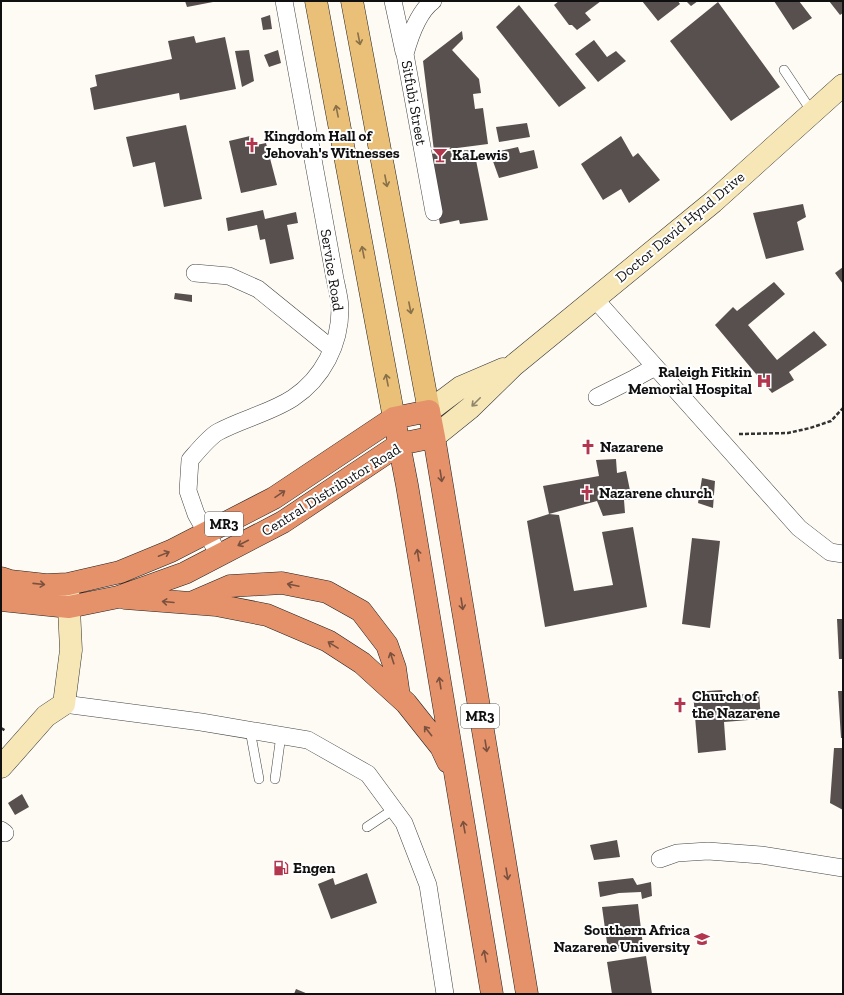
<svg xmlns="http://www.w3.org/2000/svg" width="844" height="995" font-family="'Zilla Slab',serif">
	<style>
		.building { fill: #58504e }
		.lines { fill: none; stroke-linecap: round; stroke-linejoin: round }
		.lane-casing { stroke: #434343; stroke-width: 10 }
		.street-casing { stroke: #434343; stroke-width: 18 }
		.secondary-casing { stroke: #323232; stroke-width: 23 }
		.primary-casing { stroke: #212121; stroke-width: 23 }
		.highway-casing { stroke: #212121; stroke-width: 23 }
		.path { stroke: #323232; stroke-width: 2.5; stroke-dasharray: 4 2; stroke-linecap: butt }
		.lane { stroke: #fff; stroke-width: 9 }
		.street { stroke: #fff; stroke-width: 17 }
		.secondary { stroke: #f7e7b7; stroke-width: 22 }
		.primary { stroke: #eabf78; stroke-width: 22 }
		.highway { stroke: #e5926b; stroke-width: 22 }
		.oneway { stroke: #887049 }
		.oneway2 { stroke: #8f866c }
		.oneway3 { stroke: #7a513e }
		.labels { text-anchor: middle; stroke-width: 4; stroke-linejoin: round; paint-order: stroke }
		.shield { fill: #fff; stroke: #585858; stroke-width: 1 }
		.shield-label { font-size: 14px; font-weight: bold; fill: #101010 }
		.street-label { font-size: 15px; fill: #101010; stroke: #fff }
		.poi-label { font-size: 15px; font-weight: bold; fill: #101010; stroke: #fff; text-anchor: start }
	</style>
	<rect width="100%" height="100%" fill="#fefbf4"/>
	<!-- building -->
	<path class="building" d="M185 1H213V2L187 7Z
		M559 1H601L585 13 591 20 577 30 572 25H569L554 5Z
		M642 1H678L680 4 658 21Z
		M686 1H698L691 6Z
		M774 1H799L812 18 793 30Z
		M829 1H843V13L840 15Z
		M718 2 780 87 731 121 670 41Z
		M519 5 586 88 559 107 496 27Z
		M270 15 272 29 263 30 261 18Z
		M462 31 463 39 452 50 479 79 481 93 473 94 475 109 483 108 488 144 434 151 423 61Z
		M194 36 196 43 225 37 236 89 180 100 179 93 94 110 90 88 97 86 95 75 172 59 168 41Z
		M594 40 607 57 616 51 626 61 598 82 575 54Z
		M249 50 254 81 242 87 235 51Z
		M278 50 281 63 269 67 264 55Z
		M527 123 530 137 499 142 496 127Z
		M186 125 202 199 164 207 155 162 133 167 126 137Z
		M250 136 252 146 266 143 277 185 241 193 229 141Z
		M621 136 633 157 638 153 660 180 629 203 621 189 603 200 581 164Z
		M518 147 520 153 534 150 538 168 499 178 490 153Z
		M474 150 488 220 460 224 459 220 440 224 426 155 448 151Z
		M803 204 806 217 797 222 804 250 766 259 753 213Z
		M263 210 265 219 296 212 298 223 287 225 294 259 270 264 265 239 260 240 257 225 228 231 226 218Z
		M843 267V284L835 273Z
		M774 282 785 294 748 325 777 360 814 331 827 345 789 372 794 380 772 393 715 325 733 307 737 311Z
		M175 293 192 295V302L174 299Z
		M616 459 617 473 626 471 632 500H624L625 513 603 516 597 501 549 514 543 486 599 476 596 460Z
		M702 478 715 481 713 508 698 503Z
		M549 514 559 515 574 591 613 585 602 532 633 527 647 607 545 627 527 521Z
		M692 538 720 541 710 628 682 624Z
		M837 619H843V659H839Z
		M722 690 723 696 759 693 761 719 724 722 726 750 698 753 693 692Z
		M838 691H843V738H841Z
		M834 748H843V810L830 803Z
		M22 794 29 807 15 815 8 803Z
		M617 840 620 857 594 860 590 845Z
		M367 873 377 903 331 919 318 884 333 878 335 885Z
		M633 878 637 885 651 882 652 896 642 899 641 892 619 893 600 897 598 882Z
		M638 904 643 946 608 950 602 907Z
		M646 956 652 994H612L607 962Z
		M296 989 308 994H294Z"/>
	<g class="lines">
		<!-- lane casing -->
		<g class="lane-casing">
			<path id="lane" d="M784 70 812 112
				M250 730 259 779
				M275 779 281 735
				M367 827 394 809"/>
		</g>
		<!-- street casing -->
		<g class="street-casing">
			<path id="street" d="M393 1 404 52
				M433 1C418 12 410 36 405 54L434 212
				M195 273 229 276 258 289 332 349
				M594 298 799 528 830 552 843 554
				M597 397 635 378 655 367
				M219 555 196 514 188 491 190 460C197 452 209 437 218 432 242 419 270 413 293 398 323 378 340 344 340 309 340 299 337 289 335 279L284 1
				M64 704 201 722 308 740 368 774 404 823 428 885 445 994
				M1 830 5 833
				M660 859 677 853 708 851 761 855 843 868"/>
		</g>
		<!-- secondary casing -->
		<g class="secondary-casing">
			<path id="secondary" d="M429 411 461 387 503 369
				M434 437 470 408 514 365 713 202 843 85
				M1 767 46 716 64 704 71 650 68 588"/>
		</g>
		<!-- primary casing -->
		<g class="primary-casing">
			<path id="primary" d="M316 1 394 418
				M352 1 429 411"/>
		</g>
		<!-- highway casing -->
		<g class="highway-casing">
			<path id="highway" d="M394 418 407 485 492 994
				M1 578 10 581 46 585 68 584 120 572 171 551 274 498 394 418 429 411 434 437 527 994
				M125 598 216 605 267 615 328 641 362 663 406 703 441 747 448 762
				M1 600 69 607 118 597 185 573 283 522 400 444 434 437
				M193 602 230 586 282 583 327 592 361 611 387 645 395 668 399 696"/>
		</g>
		<!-- path -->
		<path class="path" d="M739 434 788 433 810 428 831 421 843 408
			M1 728 6 731"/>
		<!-- lane -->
		<use href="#lane" class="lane"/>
		<!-- street -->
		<use href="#street" class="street"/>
		<!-- secondary -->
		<use href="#secondary" class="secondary"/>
		<!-- primary -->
		<use href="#primary" class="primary"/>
		<!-- highway -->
		<use href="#highway" class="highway"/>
	</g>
	<!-- one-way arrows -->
	<defs><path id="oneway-shaft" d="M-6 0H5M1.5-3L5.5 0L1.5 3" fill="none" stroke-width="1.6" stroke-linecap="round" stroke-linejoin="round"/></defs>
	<g class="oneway">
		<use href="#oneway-shaft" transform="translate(359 39) rotate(79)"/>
		<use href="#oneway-shaft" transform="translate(337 111) rotate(-101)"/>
		<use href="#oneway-shaft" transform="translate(386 181) rotate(79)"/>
		<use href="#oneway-shaft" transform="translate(363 252) rotate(-101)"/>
		<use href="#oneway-shaft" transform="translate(410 308) rotate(79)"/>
		<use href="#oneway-shaft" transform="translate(387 380) rotate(-101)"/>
	</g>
	<use class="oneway2" href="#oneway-shaft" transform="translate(476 402) rotate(135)"/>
	<g class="oneway3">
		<use href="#oneway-shaft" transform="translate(441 476) rotate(81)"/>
		<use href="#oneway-shaft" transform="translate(280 494) rotate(-34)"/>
		<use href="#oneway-shaft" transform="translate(243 543) rotate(153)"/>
		<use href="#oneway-shaft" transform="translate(164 554) rotate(-22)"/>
		<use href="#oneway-shaft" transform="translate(418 555) rotate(-99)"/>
		<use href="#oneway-shaft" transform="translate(39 584) rotate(6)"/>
		<use href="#oneway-shaft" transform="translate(293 585) rotate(-168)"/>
		<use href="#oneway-shaft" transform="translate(168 602) rotate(-175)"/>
		<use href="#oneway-shaft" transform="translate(462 604) rotate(81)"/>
		<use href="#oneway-shaft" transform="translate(333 645) rotate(-148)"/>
		<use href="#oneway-shaft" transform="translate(392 658) rotate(-108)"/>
		<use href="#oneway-shaft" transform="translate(440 683) rotate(-99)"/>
		<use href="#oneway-shaft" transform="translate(428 731) rotate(-128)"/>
		<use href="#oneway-shaft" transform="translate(486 746) rotate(81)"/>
		<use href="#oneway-shaft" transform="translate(464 827) rotate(-100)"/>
		<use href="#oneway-shaft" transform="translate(507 874) rotate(81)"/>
		<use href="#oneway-shaft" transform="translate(485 956) rotate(-100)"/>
	</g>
	<!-- icons -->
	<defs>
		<g id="church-bare" transform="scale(1.2)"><path d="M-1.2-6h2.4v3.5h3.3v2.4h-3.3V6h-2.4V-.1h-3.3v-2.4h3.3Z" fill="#b2364d" stroke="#fff" stroke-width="2.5" paint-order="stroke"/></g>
		<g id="bar-bare" transform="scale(1.2)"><path d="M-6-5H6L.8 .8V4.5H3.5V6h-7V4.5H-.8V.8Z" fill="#b2364d" stroke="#fff" stroke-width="2.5" paint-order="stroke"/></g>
		<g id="hospital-bare" transform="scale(1.2)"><path d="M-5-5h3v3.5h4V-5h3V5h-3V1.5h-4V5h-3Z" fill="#b2364d" stroke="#fff" stroke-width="2.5" paint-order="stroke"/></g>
		<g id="fuel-bare" transform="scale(1.2)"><path d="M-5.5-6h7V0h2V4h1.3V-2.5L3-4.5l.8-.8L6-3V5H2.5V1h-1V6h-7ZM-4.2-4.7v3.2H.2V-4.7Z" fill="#b2364d" stroke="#fff" stroke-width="2.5" paint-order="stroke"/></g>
		<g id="school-bare" transform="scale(1.2)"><path d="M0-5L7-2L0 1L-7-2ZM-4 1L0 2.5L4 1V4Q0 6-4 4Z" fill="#b2364d" stroke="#fff" stroke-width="2.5" paint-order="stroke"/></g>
	</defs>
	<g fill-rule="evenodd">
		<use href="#church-bare" x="252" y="145"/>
		<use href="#bar-bare" x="440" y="155"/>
		<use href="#hospital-bare" x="764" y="381"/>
		<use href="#church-bare" x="588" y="447"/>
		<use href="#church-bare" x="587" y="493"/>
		<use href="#church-bare" x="680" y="705"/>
		<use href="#fuel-bare" x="281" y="868"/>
		<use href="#school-bare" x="702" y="939"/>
	</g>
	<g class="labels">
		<!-- shield labels -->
		<g class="shield">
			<rect x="205" y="512" width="38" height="24" rx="3"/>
			<rect x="461" y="704" width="38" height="24" rx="3"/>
		</g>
		<g class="shield-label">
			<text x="224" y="529">MR3</text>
			<text x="480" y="721">MR3</text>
		</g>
		<!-- street labels -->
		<g class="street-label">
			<text transform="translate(414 103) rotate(80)" y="5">Sitfubi Street</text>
			<text transform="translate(680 227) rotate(-40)" y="5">Doctor David Hynd Drive</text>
			<text transform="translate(332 270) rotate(81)" y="5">Service Road</text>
			<text transform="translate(331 490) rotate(-32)" y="5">Central Distributor Road</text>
		</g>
		<!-- poi labels -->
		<g class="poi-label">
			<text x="264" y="141">Kingdom Hall of<tspan x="264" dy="17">Jehovah's Witnesses</tspan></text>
			<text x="452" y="160">KaLewis</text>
			<text x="752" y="377" text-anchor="end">Raleigh Fitkin<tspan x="752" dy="17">Memorial Hospital</tspan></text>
			<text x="600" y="452">Nazarene</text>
			<text x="599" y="498">Nazarene church</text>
			<text x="692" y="701">Church of<tspan x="692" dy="17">the Nazarene</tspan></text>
			<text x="293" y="873">Engen</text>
			<text x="690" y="935" text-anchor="end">Southern Africa<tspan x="690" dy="17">Nazarene University</tspan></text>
		</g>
	</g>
	<!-- border -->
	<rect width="844" height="995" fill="none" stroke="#101010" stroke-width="4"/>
</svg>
